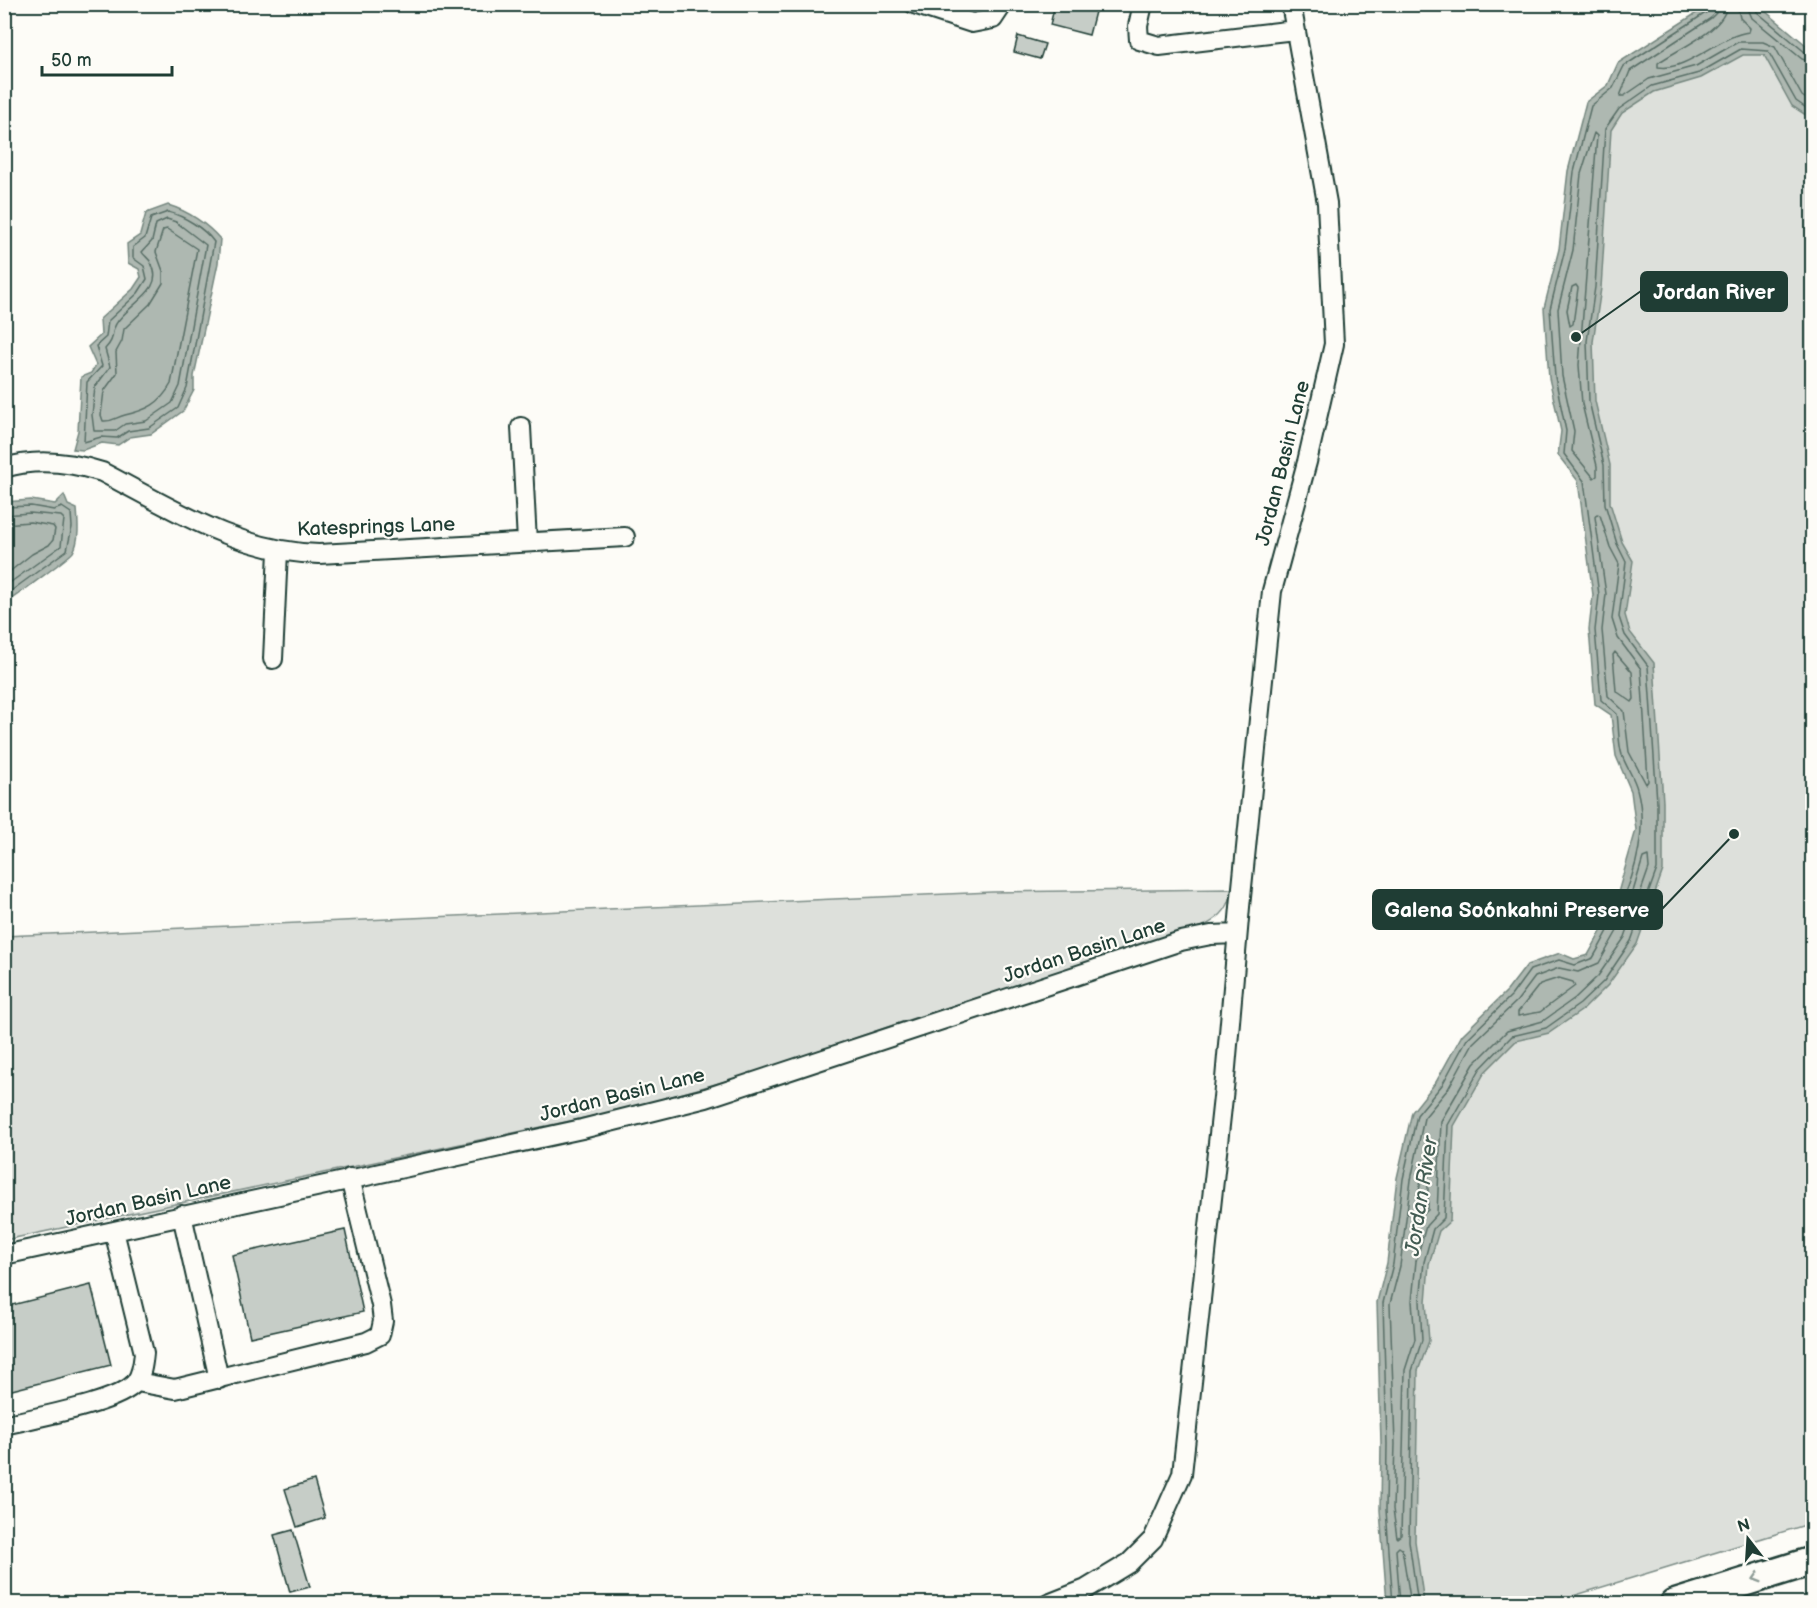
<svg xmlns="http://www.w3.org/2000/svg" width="1817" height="1608" font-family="'Balsamiq Sans',sans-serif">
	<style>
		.green { fill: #dde0db; stroke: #7e8e88; stroke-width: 1.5 }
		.water { fill: #aeb8b1; stroke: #75877f; stroke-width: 1.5 }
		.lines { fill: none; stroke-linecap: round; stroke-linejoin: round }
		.shore { stroke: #586e66; stroke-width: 1.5 }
		.building { fill: #c6cdc7; stroke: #1f3d34; stroke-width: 1.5 }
		.minor-casing { stroke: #1f3d34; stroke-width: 22 }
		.highway-casing { stroke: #1f3d34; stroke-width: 32 }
		.minor { stroke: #fdfcf7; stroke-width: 18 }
		.highway { stroke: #fdfcf7; stroke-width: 27 }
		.oneway { stroke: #8e9c96 }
		.labels { text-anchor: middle; stroke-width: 4.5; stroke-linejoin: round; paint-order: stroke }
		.street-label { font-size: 20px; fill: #1f3d34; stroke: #fdfcf7 }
		.water-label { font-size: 21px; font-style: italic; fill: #435c53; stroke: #fdfcf7 }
		.leader { fill: none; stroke: #1f3d34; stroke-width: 2 }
		.callout-dot { fill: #1f3d34; stroke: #fdfcf7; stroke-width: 2 }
		.callout { fill: #1f3d34; stroke: #1f3d34; stroke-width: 2 }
		.callout-label { font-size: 21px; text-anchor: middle; font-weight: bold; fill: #fff }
	</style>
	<rect width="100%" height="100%" fill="#fdfcf7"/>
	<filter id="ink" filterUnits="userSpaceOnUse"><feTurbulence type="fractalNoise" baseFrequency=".0167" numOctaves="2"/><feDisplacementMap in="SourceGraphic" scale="12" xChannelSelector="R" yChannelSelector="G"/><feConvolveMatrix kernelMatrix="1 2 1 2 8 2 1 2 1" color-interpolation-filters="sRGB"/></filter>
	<g filter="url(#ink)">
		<!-- green -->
		<path class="green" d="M1776 36 1812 94V1523L1550 1603 1424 1604 1423 1598 1402 1604 1405 1504 1437 1138 1510 1030 1637 911 1643 740 1581 338 1614 98Z
			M1232 889C1230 907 1222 916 1206 925L905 1021 748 1075 622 1110 5 1240 4 936 992 892Z"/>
		<!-- water -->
		<path class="water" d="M1709 5 1759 6 1812 50V119L1792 106 1764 55H1743L1701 78 1654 92 1622 113 1611 130 1601 288 1593 342 1595 401 1610 465V503L1622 542 1633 561 1625 615 1630 632 1654 663 1663 802V870L1637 944 1608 985 1584 1009 1549 1033 1516 1041 1485 1072 1454 1126 1450 1221 1439 1231 1429 1264 1426 1302 1429 1341 1418 1371 1415 1541 1424 1603H1387L1380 1510 1381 1444 1377 1302 1387 1263 1397 1178 1412 1112 1436 1082 1462 1035 1507 991 1527 965 1560 953 1574 959 1588 955 1613 910 1636 830 1631 791 1616 756 1611 715 1595 704 1589 629 1593 595 1578 481 1558 455 1561 431 1549 378 1544 308 1559 249 1568 171 1586 102 1608 85 1618 63Z
			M168 205C188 211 207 224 220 239L218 263 194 376V390L183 411 151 434 130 437 118 445 102 443 83 450 73 449 78 431 81 377 91 373 96 365 88 347 101 335 100 319 133 289 141 277 139 269 128 263 127 244 140 235 146 213Z
			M64 495 68 505 77 509C78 522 80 540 73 552 71 556 11 600 5 603V502L31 500 55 504Z"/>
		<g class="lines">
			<!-- shore -->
			<path class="shore" d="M1718 4 1716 13 1711 18 1630 71 1620 96H1624L1649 79 1696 66 1738 42H1763L1775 47 1802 96 1812 103
				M1727 4C1726 30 1677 49 1658 63V67C1687 72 1720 35 1749 32L1750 28 1740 18 1737 4
				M1746 4 1752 18 1802 59 1812 62
				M1754 4 1757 12 1806 53 1812 54
				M1594 133 1597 136 1579 365 1582 404 1597 466V476L1594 478 1572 451 1574 431 1562 376 1558 309 1573 250 1581 174Z
				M168 212C184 216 204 228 214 242L187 388 178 408 149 428 128 431 117 438 101 437 84 442 87 382 102 366 96 346 106 337 108 321 138 293 147 279 144 266 133 258V247L145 238 151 218Z
				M167 219 176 222 206 245 180 386 172 403 146 421 125 424 115 431H94L92 415 95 387 110 367 105 349C116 338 110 333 116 324 127 304 167 291 151 263 149 258 144 256 142 252L152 241 156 224Z
				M167 229 197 249 171 384C160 404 147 410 125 415 116 417 113 422 103 421L101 415 104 391 117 373 116 352 122 341 124 329 150 304 163 283V271L156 252 163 230Z
				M1576 285 1578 288 1573 324 1570 326 1567 310 1572 287Z
				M4 507 31 506 54 510 62 507 71 513 72 527 67 550 4 596
				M1597 514 1600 515 1610 547 1619 564 1612 619 1618 638 1641 669 1648 781 1646 784 1629 752 1624 711 1608 696 1602 630 1606 594 1595 517Z
				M4 515 30 513 61 516 64 519 61 546 4 587
				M4 524 30 522 53 526 55 529 53 540 49 545 32 554 4 576
				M1615 652 1632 672 1634 699 1632 702 1616 691 1613 655Z
				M1648 856 1649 868 1625 937 1598 976 1575 998 1543 1021 1507 1031 1474 1064 1441 1121 1437 1214 1426 1226 1416 1261 1412 1301 1415 1339 1405 1370 1401 1535 1397 1538 1393 1509 1395 1444 1390 1304 1400 1266 1411 1180 1424 1118 1448 1089 1473 1043 1517 1001 1535 977 1559 968 1578 972 1599 963 1626 915 1643 858Z
				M1559 978 1573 982 1575 986 1540 1012 1518 1016V1012L1540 984Z
				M1428 1159V1210L1418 1219 1415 1216 1424 1161Z
				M1393 1604 1386 1510 1387 1444 1383 1303 1393 1264 1403 1179 1417 1115 1442 1085 1467 1039 1511 996 1530 970 1559 960 1575 965 1593 958C1621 910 1653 847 1637 789 1634 777 1626 767 1622 755 1618 743 1619 727 1617 714L1601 700 1595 630 1599 595 1584 481 1564 454 1566 431 1555 377 1550 309 1565 249 1574 172 1591 106 1613 88 1624 66 1707 12 1710 4
				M1400 1604 1396 1550 1399 1547 1402 1549 1411 1604
				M1418 1604 1409 1541 1412 1371 1422 1340 1420 1301 1424 1262 1433 1229 1444 1218 1448 1125 1480 1069 1512 1036 1546 1028 1580 1004 1604 981 1631 941 1657 869V802L1648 666 1625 635 1619 617 1626 562 1617 544 1605 504 1604 465 1589 401 1587 341 1595 287 1605 129 1619 109 1652 86 1699 73 1741 49 1768 51 1796 101 1812 112"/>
		</g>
		<!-- building -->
		<path class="building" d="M1055 4H1097L1089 35 1050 25Z
			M1018 36 1045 44 1040 59 1014 52Z
			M345 1230 363 1312 250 1337 232 1255Z
			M91 1285 111 1365 4 1392V1307Z
			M314 1480 325 1518 297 1527 285 1489Z
			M293 1530 310 1587 290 1592 274 1535Z"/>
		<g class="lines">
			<!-- minor casing -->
			<g class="minor-casing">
				<path id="minor" d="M914 4 972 23 993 19 1003 4
					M1143 4 1138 26 1139 40 1159 46 1295 30
					M521 427 527 542
					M4 468C37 458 70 462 102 472 173 509 238 552 319 554L625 537
					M273 659 278 551
					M182 1215 219 1379
					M4 1255 582 1129 706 1098 1181 941 1211 935 1237 934
					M137 1382 175 1389 366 1342 380 1335 383 1321 381 1305 350 1178
					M4 1425C35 1417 116 1404 135 1383 142 1375 143 1363 144 1353L114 1231
					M1048 1604 1086 1589 1129 1563 1153 1539 1182 1474 1225 1079 1240 907 1272 591 1307 462 1334 344 1327 203 1291 4"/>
			</g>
			<!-- highway casing -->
			<g class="highway-casing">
				<path id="highway" d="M1674 1604 1812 1561"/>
			</g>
			<!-- minor -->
			<use href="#minor" class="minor"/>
			<!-- highway -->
			<use href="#highway" class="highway"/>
		</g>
		<!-- one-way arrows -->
		<defs><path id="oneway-chevron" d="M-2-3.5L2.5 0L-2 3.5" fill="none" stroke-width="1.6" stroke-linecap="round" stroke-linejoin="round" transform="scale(1.5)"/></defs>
		<use class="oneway" href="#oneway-chevron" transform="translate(1757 1578) rotate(163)"/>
	</g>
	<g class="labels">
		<!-- street labels -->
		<g class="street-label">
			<text transform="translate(1282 463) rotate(-76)" y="7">Jordan Basin Lane</text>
			<text transform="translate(376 526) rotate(-2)" y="7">Katesprings Lane</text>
			<text transform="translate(1084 950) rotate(-18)" y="7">Jordan Basin Lane</text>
			<text transform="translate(622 1094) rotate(-14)" y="7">Jordan Basin Lane</text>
			<text transform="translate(148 1200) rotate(-13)" y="7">Jordan Basin Lane</text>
		</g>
		<!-- water labels -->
		<g class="water-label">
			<text transform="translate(1421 1196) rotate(-81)" y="7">Jordan River</text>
		</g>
	</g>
	<!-- callouts -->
	<path class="leader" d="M1576 337L1641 291M1734 834L1662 909"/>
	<g class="callout-dot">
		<circle cx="1576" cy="337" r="6"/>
		<circle cx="1734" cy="834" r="6"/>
	</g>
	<g class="callout">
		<rect x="1641" y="272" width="146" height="39" rx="6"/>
		<rect x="1373" y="890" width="289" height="39" rx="6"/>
	</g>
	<g class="callout-label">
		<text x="1714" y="299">Jordan River</text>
		<text x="1517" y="917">Galena Soónkahni Preserve</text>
	</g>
	<!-- margin -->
	<rect width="1817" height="1608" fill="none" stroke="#fdfcf7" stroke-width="24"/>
	<rect x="12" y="12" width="1793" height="1584" fill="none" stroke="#1f3d34" stroke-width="2" filter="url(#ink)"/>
	<!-- north arrow -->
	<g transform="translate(1748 1539) rotate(343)" stroke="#fdfcf7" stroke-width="4.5" paint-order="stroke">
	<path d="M0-4.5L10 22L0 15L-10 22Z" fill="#1f3d34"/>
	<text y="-9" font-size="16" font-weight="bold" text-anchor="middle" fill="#1f3d34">N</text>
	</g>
	<!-- scale -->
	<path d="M42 66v9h130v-9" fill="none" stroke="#1f3d34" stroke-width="3"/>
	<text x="51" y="66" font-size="18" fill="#1f3d34" stroke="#fdfcf7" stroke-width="4.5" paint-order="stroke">50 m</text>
</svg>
